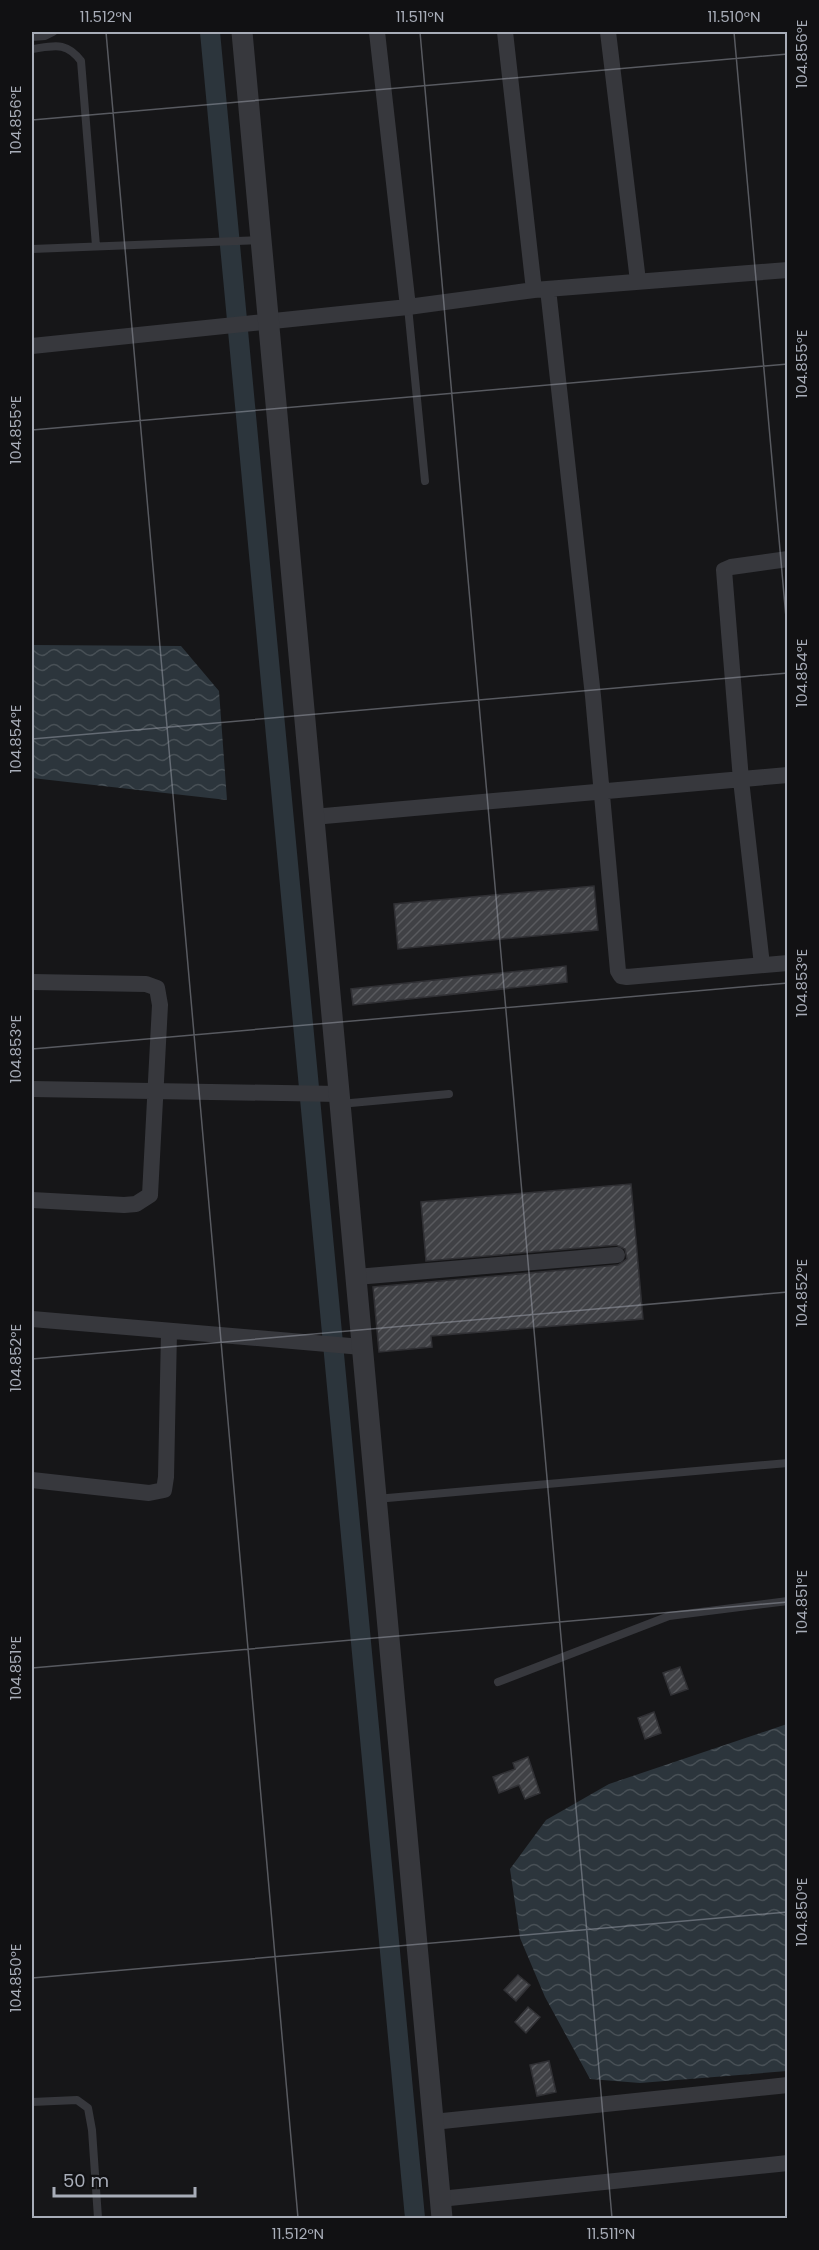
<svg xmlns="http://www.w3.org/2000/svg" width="819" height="2250" font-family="Poppins,sans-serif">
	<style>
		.water { fill: url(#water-waves) }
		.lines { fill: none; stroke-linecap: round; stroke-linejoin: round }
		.canal { stroke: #2c353c; stroke-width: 20 }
		.building { fill: url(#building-hatch); stroke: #303034; stroke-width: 1.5 }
		.service { stroke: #37383d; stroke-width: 8 }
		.minor { stroke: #37383d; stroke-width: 16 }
		.tertiary { stroke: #37383d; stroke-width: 21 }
		.ticks { fill: none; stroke: #a8adb8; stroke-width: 1.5; stroke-opacity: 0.45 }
		.neatline { fill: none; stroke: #a8adb8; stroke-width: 2 }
		.ticks-label { font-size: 15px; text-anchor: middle; fill: #a8adb8 }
	</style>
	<defs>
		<pattern id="water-waves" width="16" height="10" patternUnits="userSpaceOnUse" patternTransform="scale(1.5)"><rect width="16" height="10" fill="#2c353c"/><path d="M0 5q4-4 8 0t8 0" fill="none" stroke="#485056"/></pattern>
		<pattern id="building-hatch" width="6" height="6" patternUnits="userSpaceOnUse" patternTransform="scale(1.5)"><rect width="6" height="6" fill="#404145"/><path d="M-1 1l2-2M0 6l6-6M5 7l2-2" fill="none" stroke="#595a5e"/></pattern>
	</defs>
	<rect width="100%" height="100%" fill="#161618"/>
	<!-- water -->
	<path class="water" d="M32 645 181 646 219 691 227 800 32 778Z
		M787 1724V2071L640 2083 590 2079 545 1997 520 1938 510 1869 546 1820 609 1784Z"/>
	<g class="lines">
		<!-- canal -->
		<path class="canal" d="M210 32 415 2218"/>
	</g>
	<!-- building -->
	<path class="building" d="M594 886 598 930 398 949 394 904Z
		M566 966 567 982 353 1005 351 989Z
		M631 1184 643 1319 431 1336 432 1347 379 1352 373 1287 618 1265 627 1259 625 1249 616 1245 426 1261 421 1202Z
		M680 1667 688 1689 671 1695 663 1673Z
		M654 1712 661 1733 645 1739 638 1718Z
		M528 1757 540 1793 525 1799 519 1785 499 1793 493 1777 515 1769 513 1763Z
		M518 1975 530 1985 516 2001 504 1990Z
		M528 2007 540 2017 526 2033 515 2022Z
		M549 2061 556 2092 537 2096 530 2065Z"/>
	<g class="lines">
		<!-- service -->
		<path class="service" d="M32 37 45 36 53 32
			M32 49C54 46 66 41 81 61L96 246
			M32 249 260 240
			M408 307 425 481
			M340 1104 449 1094
			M376 1499 788 1463
			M498 1682 669 1616 788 1601
			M32 2102 77 2100 88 2108 92 2130 98 2218"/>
		<!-- minor -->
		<path class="minor" d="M377 32 408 307
			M505 32 534 290
			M608 32 638 281
			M548 289 593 696 618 971 621 976 627 977 788 963
			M32 346 408 307 534 290 788 270
			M313 817 788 775
			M762 965 741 780 724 570 731 567 788 559
			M32 982 146 984 157 988 160 1005 150 1195 136 1204 124 1205 32 1200
			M32 1089 339 1094
			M356 1277 617 1255
			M32 1319 362 1347
			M32 1480 149 1493 164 1490 166 1477 169 1332
			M433 2122 788 2085
			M440 2199 788 2163"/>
		<!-- tertiary -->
		<path class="tertiary" d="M242 32 442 2218"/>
	</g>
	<!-- ticks -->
	<path class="ticks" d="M106 32 298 2218M420 32 612 2218M734 32 788 640M32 120 788 54M32 430 788 364M32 739 788 673M32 1049 788 983M32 1359 788 1292M32 1668 788 1602M32 1978 788 1912"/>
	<!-- border -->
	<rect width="819" height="2250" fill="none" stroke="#111113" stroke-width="66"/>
	<!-- scale -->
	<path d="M54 2187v9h141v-9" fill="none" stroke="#a8adb8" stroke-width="3"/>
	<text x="63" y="2187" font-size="18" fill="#a8adb8" stroke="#111113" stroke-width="4.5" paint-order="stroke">50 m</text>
	<rect x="33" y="33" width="753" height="2184" class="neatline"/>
	<g class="ticks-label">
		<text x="106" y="22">11.512°N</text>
		<text x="420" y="22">11.511°N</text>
		<text x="734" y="22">11.510°N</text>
		<text transform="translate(802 54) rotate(-90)" y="5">104.856°E</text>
		<text transform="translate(16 120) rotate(-90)" y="5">104.856°E</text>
		<text transform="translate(802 364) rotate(-90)" y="5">104.855°E</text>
		<text transform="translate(16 430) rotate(-90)" y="5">104.855°E</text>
		<text transform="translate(802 673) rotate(-90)" y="5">104.854°E</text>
		<text transform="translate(16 739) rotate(-90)" y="5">104.854°E</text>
		<text transform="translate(802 983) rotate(-90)" y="5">104.853°E</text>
		<text transform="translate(16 1049) rotate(-90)" y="5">104.853°E</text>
		<text transform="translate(802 1293) rotate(-90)" y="5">104.852°E</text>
		<text transform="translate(16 1358) rotate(-90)" y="5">104.852°E</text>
		<text transform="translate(802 1602) rotate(-90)" y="5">104.851°E</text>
		<text transform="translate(16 1668) rotate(-90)" y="5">104.851°E</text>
		<text transform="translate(802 1912) rotate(-90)" y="5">104.850°E</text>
		<text transform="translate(16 1978) rotate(-90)" y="5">104.850°E</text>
		<text x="298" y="2239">11.512°N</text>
		<text x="611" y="2239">11.511°N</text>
	</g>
</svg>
